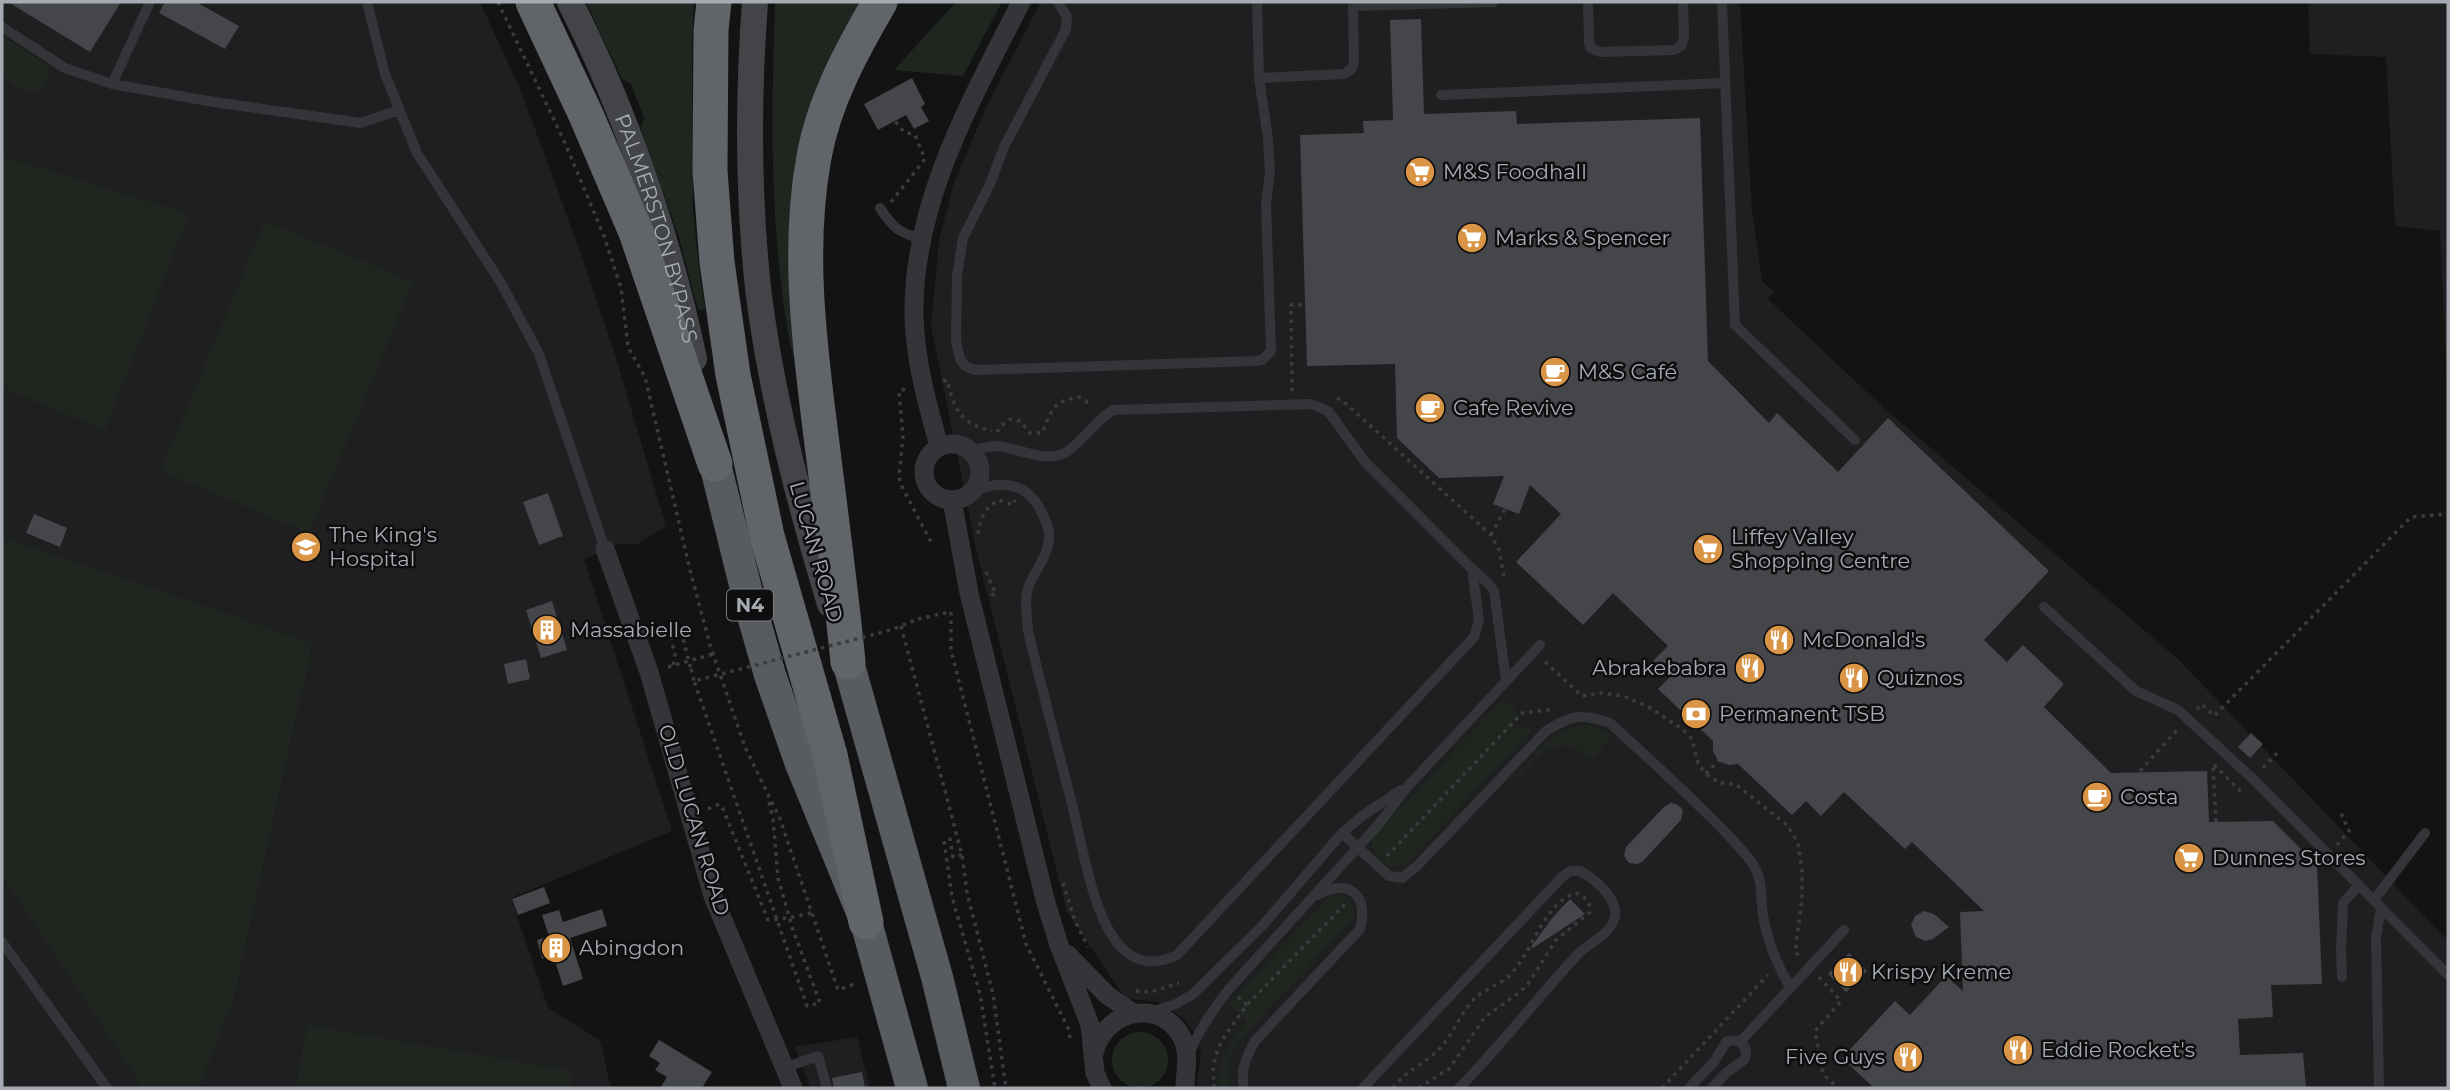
<svg xmlns="http://www.w3.org/2000/svg" width="2450" height="1090" font-family="Montserrat,sans-serif">
	<style>
		.built { fill: #1f1f21 }
		.green { fill: #1f2620 }
		.building { fill: #454649 }
		.lines { fill: none; stroke-linecap: round; stroke-linejoin: round }
		.path { stroke: #3a3c3f; stroke-width: 3.5; stroke-dasharray: 3.5 5; stroke-linecap: butt }
		.service { stroke: #343538; stroke-width: 10 }
		.minor { stroke: #343538; stroke-width: 19 }
		.secondary { stroke: #424448; stroke-width: 26 }
		.trunk { stroke: #585c60; stroke-width: 32 }
		.motorway { stroke: #616469; stroke-width: 35 }
		.path-bridge { stroke: #3a3c3f; stroke-width: 3.5; stroke-dasharray: 3.5 5; stroke-linecap: butt }
		.labels { text-anchor: middle; stroke-width: 5; stroke-linejoin: round; paint-order: stroke }
		.shield { fill: #0e0e0f; stroke: #787c82; stroke-width: 2 }
		.shield-label { font-size: 19px; font-weight: bold; fill: #a6abb3 }
		.poi-label { font-size: 21px; fill: #a6abb3; stroke: #0e0e0f; text-anchor: start }
		.street-label { font-size: 21px; fill: #a6abb3; stroke: #0e0e0f }
	</style>
	<rect width="100%" height="100%" fill="#131314"/>
	<!-- built -->
	<path class="built" d="M2 2H480L521 91 581 254 615 355 666 526 636 545 622 543 584 559 672 831 511 898 548 1008 600 1040 611 1088H2Z
		M1041 2H1740L1752 210 1762 281 1774 291 1768 299 1884 408 2178 659 2448 941V1088H1196L1201 1054 1195 1035 1188 1024 1179 1015 1156 1002 1125 998 1067 912 977 553 931 326 939 240 954 183 988 103Z
		M2308 2H2448V410L2440 231 2395 226 2386 57 2310 54Z
		M857 1037 870 1088H810L795 1047Z"/>
	<!-- green -->
	<path class="green" d="M586 2H694L692 43 693 210 699 270 705 309 698 310 679 237 641 129 644 118 631 84 622 79Z
		M775 2H866L830 64 800 379C788 344 784 310 780 274 770 184 772 93 775 2Z
		M956 2H1002L963 76 894 70Z
		M2 36 46 64C51 76 44 95 27 91 19 89 9 81 2 76Z
		M2 156 189 214 105 430 2 388Z
		M265 221 413 282 309 533 161 471Z
		M2 537 312 643 309 654 312 656 301 692 234 997 199 1088H143L2 875Z
		M1503 699 1518 712 1512 728 1527 726 1533 730 1406 864C1389 873 1366 855 1373 837Z
		M1588 725C1596 726 1606 728 1610 736L1609 740 1594 757C1585 757 1583 752 1575 748 1550 737 1531 764 1516 780L1514 778C1535 755 1554 726 1588 725Z
		M1335 894 1342 895C1350 900 1357 909 1353 919L1237 1043 1228 1063V1088H1220C1217 1060 1230 1041 1247 1021L1229 1003 1327 899Z
		M307 1025 572 1071 569 1088H296Z
		M1112 1060a28 28 0 1 1 56 0a28 28 0 1 1-56 0Z"/>
	<!-- building -->
	<path class="building" d="M8 2H121L90 52Z
		M165 2H196L239 26 225 49 159 13Z
		M1421 19 1424 114 1516 111 1517 124 1700 118 1708 361 1769 423 1777 413 1838 472 1888 418 2049 571 1984 640 2007 662 2023 645 2064 684 2044 707 2111 773 2207 771 2209 822 2273 821 2317 865 2322 984 2271 985 2273 1017 2238 1019 2240 1055 2303 1053 2306 1088H1874L1842 1058 1895 1001 1910 1015 1946 976 1963 991 1960 912 1984 911 1912 842 1905 849 1844 792 1821 816 1806 801 1792 815 1738 764 1729 765 1718 761 1713 751V741L1658 689 1669 678 1652 662 1668 646 1613 593 1583 625 1516 562 1561 514 1530 485 1519 514 1493 504 1504 476 1439 478 1397 438 1395 364 1307 366 1300 135 1364 133 1363 121 1393 120 1390 20Z
		M912 78 925 104 921 107 929 121 914 129 906 115 878 130 864 104Z
		M548 493 563 536 539 545 523 502Z
		M34 514 67 528 60 547 26 533Z
		M552 601 567 650 541 658 526 610Z
		M526 659 530 679 508 684 504 664Z
		M2251 733 2263 744 2250 758 2238 747Z
		M1671 803 1678 805 1683 810 1681 820 1643 861 1638 864 1629 863 1624 856 1626 847 1664 807Z
		M544 887 550 903 518 915 512 899Z
		M1570 899 1585 914 1533 948 1531 947 1553 917Z
		M602 909 607 926 570 938 583 979 563 986 553 955 542 959 537 940 549 936 542 915 559 910 563 922Z
		M1924 911 1934 914 1949 927 1933 939 1925 941 1916 937 1911 925 1915 916Z
		M1849 953 1867 971 1846 992 1828 974Z
		M659 1040 712 1072 702 1088H660L667 1077 655 1070 660 1063 649 1056Z
		M862 1072 865 1088H834L832 1078Z"/>
	<g class="lines">
		<!-- path -->
		<path class="path" d="M498 2 565 143 604 236 621 288 628 347 645 377 690 570 710 645 745 747 780 819 838 990 857 983
			M891 202 925 159 915 135 904 132 895 121
			M943 381 947 380C955 410 959 423 992 431
			M905 389 899 391 903 437 899 477 901 485 931 542
			M1292 391 1291 305H1305
			M1337 398 1343 401 1491 535 1499 550 1504 577
			M997 432 1002 425 1011 419 1020 421 1030 433H1042C1052 412 1051 401 1079 397L1092 405
			M978 534C980 518 985 507 999 500L1013 505 1015 500
			M1491 535 1505 509
			M986 572 996 594 992 595 991 599
			M951 612V650L1026 944 1068 1028 1070 1038
			M918 619 950 612
			M901 626 962 855 967 893 993 994 1006 1088
			M1545 662 1582 696 1601 693 1623 696 1649 707 1682 729 1692 739 1698 763 1706 774 1720 783 1735 784 1787 825 1798 843 1802 872V899L1795 952 1799 956
			M673 665 675 655 669 629 679 626 681 631
			M668 667 713 654
			M691 669 694 681
			M2197 709 2202 704 2214 716 2411 517 2448 514
			M2263 768 2280 750
			M2140 771 2177 730
			M1706 774 1718 761
			M769 802 773 819 778 878 792 927
			M708 809 719 804 723 809 768 920 789 918 811 913
			M2216 822 2213 764 2241 792
			M2337 845 2349 831 2340 811
			M962 855 953 857 950 839 944 841 952 897 980 994 995 1088
			M1387 856 1522 713 1555 709
			M1063 883 1075 921 1088 947
			M1819 977 1841 1001 1815 1031 1823 1074 1838 1088
			M1136 991 1151 992 1179 983
			M1238 997 1247 1005
			M1214 1088 1213 1067 1218 1048 1226 1034 1247 1005 1345 904
			M1393 1088C1406 1070 1427 1063 1442 1046 1455 1031 1461 1011 1476 997 1487 988 1502 984 1512 973 1533 950 1543 905 1575 893 1584 895 1591 903 1590 912L1556 940 1528 984 1520 992 1485 1017 1449 1069 1418 1088
			M1662 1088 1768 975"/>
		<!-- service -->
		<path class="service" d="M367 2 385 74 417 153 501 283 539 354 605 549
			M1058 2 1067 17 1066 29 1004 147 990 184 963 238 957 276 956 340 960 359 965 366 975 370 1256 361 1262 360 1271 351 1266 203 1270 172 1268 138 1259 78 1257 2
			M1588 2 1589 44 1591 48 1600 52 1674 50 1681 46 1684 38 1683 2
			M1722 2 1735 325 1855 440
			M2 27 65 68 112 84 150 2
			M1259 78 1344 74 1352 69 1354 63 1353 6 1493 2
			M112 84 214 102 361 123 399 110
			M1441 95 1725 83
			M880 208C893 228 899 233 922 239
			M970 450C979 449 989 446 997 446 1019 448 1048 465 1068 451 1085 439 1095 421 1113 410L1311 404 1328 411 1366 463 1472 569 1479 620 1474 637 1177 955C1155 965 1137 965 1119 945 1092 913 1083 848 1073 808 1058 749 1042 690 1028 631 1027 616 1024 602 1028 588 1034 571 1048 557 1049 539 1050 529 1046 522 1042 513 1027 481 1000 479 970 493
			M1472 569 1490 585 1494 591 1506 680
			M2044 607 2136 691 2178 710 2253 779 2448 975
			M1342 833 1389 876 1402 878 1417 866 1546 731C1571 715 1582 713 1610 723 1650 760 1692 797 1730 837 1740 849 1753 860 1758 875 1762 886 1761 897 1762 907 1765 935 1776 963 1790 987
			M2374 900 2425 833
			M2 942 107 1088
			M2342 977 2341 950 2343 903 2359 885
			M1152 1012 1176 1004 1193 994 1263 925 1342 833 1362 816 1401 790
			M1740 1042 1844 930
			M1190 1052C1200 1028 1213 1009 1229 989L1379 824 1408 786 1540 645
			M784 1068 818 1056 827 1088
			M1244 1088C1240 1070 1246 1057 1255 1041L1360 929C1369 895 1349 877 1318 895
			M1363 1088 1562 877 1570 871H1580C1595 879 1617 897 1615 916 1612 934 1590 942 1578 954 1537 998 1501 1046 1459 1088
			M1689 1088 1714 1062 1726 1042C1739 1037 1749 1046 1745 1059L1726 1073 1712 1088
			M2379 1088 2376 937 2381 908"/>
		<!-- minor -->
		<path class="minor" d="M924 472a28 28 0 1 1 56 0a28 28 0 1 1-56 0Z
			M939 446C927 403 915 360 914 316 912 203 972 99 1021 2
			M952 500 969 593 1046 903 1059 945 1090 1025 1095 1073 1102 1088
			M605 549 649 672 713 896 793 1088
			M1067 954 1107 995 1133 1013
			M1094 1053C1105 1006 1169 997 1185 1045 1189 1059 1185 1074 1185 1088"/>
		<!-- secondary -->
		<g class="secondary">
			<path id="s1" d="M570 2C627 115 668 235 694 359"/>
			<path d="M755 2C748 96 748 194 758 288 771 395 799 501 830 604"/>
		</g>
		<!-- trunk -->
		<path class="trunk" d="M715 464 750 605 770 675 801 764 866 922 912 1088
			M848 662 937 977 964 1088"/>
		<!-- motorway -->
		<path class="motorway" d="M533 2 586 115 636 232 715 464
			M714 2 711 30 710 171 717 262 733 375 767 536 830 755 866 922
			M848 662C840 581 829 501 819 420 808 332 798 244 814 157 824 101 852 50 880 2"/>
		<!-- path-bridge -->
		<path class="path-bridge" d="M681 631 691 669
			M792 927 820 1003 807 1006 694 681 891 630 918 619"/>
	</g>
	<!-- icons -->
	<defs>
		<g id="supermarket-disc" transform="scale(1.575)"><circle r="9.5" fill="#d99545" stroke="#0e0e0f"/><path d="M-6-5.5h2.5l.6 2H6L4.5 2H-2.5L-4.4-4H-6ZM-1.5 3.2a1.3 1.3 0 1 0 .1 0ZM3 3.2a1.3 1.3 0 1 0 .1 0Z" fill="#fff"/></g>
		<g id="cafe-disc" transform="scale(1.575)"><circle r="9.5" fill="#d99545" stroke="#0e0e0f"/><path d="M-5.5-4.5H6V0H3Q3 3.5 0 3.5H-2.5Q-5.5 3.5-5.5 0ZM3-3.2v2h1.7v-2ZM-6 4.5H4V6H-6Z" fill="#fff"/></g>
		<g id="school-disc" transform="scale(1.575)"><circle r="9.5" fill="#d99545" stroke="#0e0e0f"/><path d="M0-5L7-2L0 1L-7-2ZM-4 1L0 2.5L4 1V4Q0 6-4 4Z" fill="#fff"/></g>
		<g id="building-disc" transform="scale(1.575)"><circle r="9.5" fill="#d99545" stroke="#0e0e0f"/><path d="M-4-6H4V6H1V3H-1V6H-4ZM-2.5-4.3h1.7v1.8h-1.7ZM.8-4.3h1.7v1.8H.8ZM-2.5-1h1.7V.8h-1.7ZM.8-1h1.7V.8H.8Z" fill="#fff"/></g>
		<g id="restaurant-disc" transform="scale(1.575)"><circle r="9.5" fill="#d99545" stroke="#0e0e0f"/><path d="M-5-6h1v4h1v-4h1v4h1v-4h1v5L-1.5 .5V6h-2V.5L-5-1ZM5-6V6H3V1.5H1.5Q1.5-4 5-6Z" fill="#fff"/></g>
		<g id="bank-disc" transform="scale(1.575)"><circle r="9.5" fill="#d99545" stroke="#0e0e0f"/><path d="M-6-4H6V4H-6ZM0-2.3a2.3 2.3 0 1 0 0 4.6a2.3 2.3 0 1 0 0-4.6Z" fill="#fff"/></g>
	</defs>
	<g fill-rule="evenodd">
		<use href="#supermarket-disc" x="1420" y="172"/>
		<use href="#supermarket-disc" x="1472" y="238"/>
		<use href="#cafe-disc" x="1555" y="372"/>
		<use href="#cafe-disc" x="1430" y="408"/>
		<use href="#school-disc" x="306" y="547"/>
		<use href="#supermarket-disc" x="1708" y="549"/>
		<use href="#building-disc" x="547" y="630"/>
		<use href="#restaurant-disc" x="1779" y="640"/>
		<use href="#restaurant-disc" x="1750" y="668"/>
		<use href="#restaurant-disc" x="1854" y="678"/>
		<use href="#bank-disc" x="1696" y="714"/>
		<use href="#cafe-disc" x="2097" y="797"/>
		<use href="#supermarket-disc" x="2189" y="858"/>
		<use href="#building-disc" x="556" y="948"/>
		<use href="#restaurant-disc" x="1848" y="972"/>
		<use href="#restaurant-disc" x="2018" y="1050"/>
		<use href="#restaurant-disc" x="1908" y="1057"/>
	</g>
	<g class="labels">
		<!-- shield labels -->
		<rect class="shield" x="727" y="589.5" width="46" height="31" rx="5"/>
		<g class="shield-label">
			<text x="750" y="612">N4</text>
		</g>
		<!-- poi labels -->
		<g class="poi-label">
			<text x="1443" y="179">M&amp;S Foodhall</text>
			<text x="1495" y="245">Marks &amp; Spencer</text>
			<text x="1578" y="379">M&amp;S Café</text>
			<text x="1453" y="415">Cafe Revive</text>
			<text x="329" y="542">The King's<tspan x="329" dy="24">Hospital</tspan></text>
			<text x="1731" y="544">Liffey Valley<tspan x="1731" dy="24">Shopping Centre</tspan></text>
			<text x="570" y="637">Massabielle</text>
			<text x="1802" y="647">McDonald's</text>
			<text x="1727" y="675" text-anchor="end">Abrakebabra</text>
			<text x="1877" y="685">Quiznos</text>
			<text x="1719" y="721">Permanent TSB</text>
			<text x="2120" y="804">Costa</text>
			<text x="2212" y="865">Dunnes Stores</text>
			<text x="579" y="955">Abingdon</text>
			<text x="1871" y="979">Krispy Kreme</text>
			<text x="2041" y="1057">Eddie Rocket's</text>
			<text x="1885" y="1064" text-anchor="end">Five Guys</text>
		</g>
		<!-- street labels -->
		<g class="street-label">
			<text dy="7" stroke="none"><textPath href="#s1" startOffset="243">PALMERSTON BYPASS</textPath></text>
			<text transform="translate(816 552) rotate(74)" y="7">LUCAN ROAD</text>
			<text transform="translate(694 820) rotate(73)" y="7">OLD LUCAN ROAD</text>
		</g>
	</g>
	<!-- border -->
	<rect width="2450" height="1090" fill="none" stroke="#a6abb3" stroke-width="7"/>
</svg>
